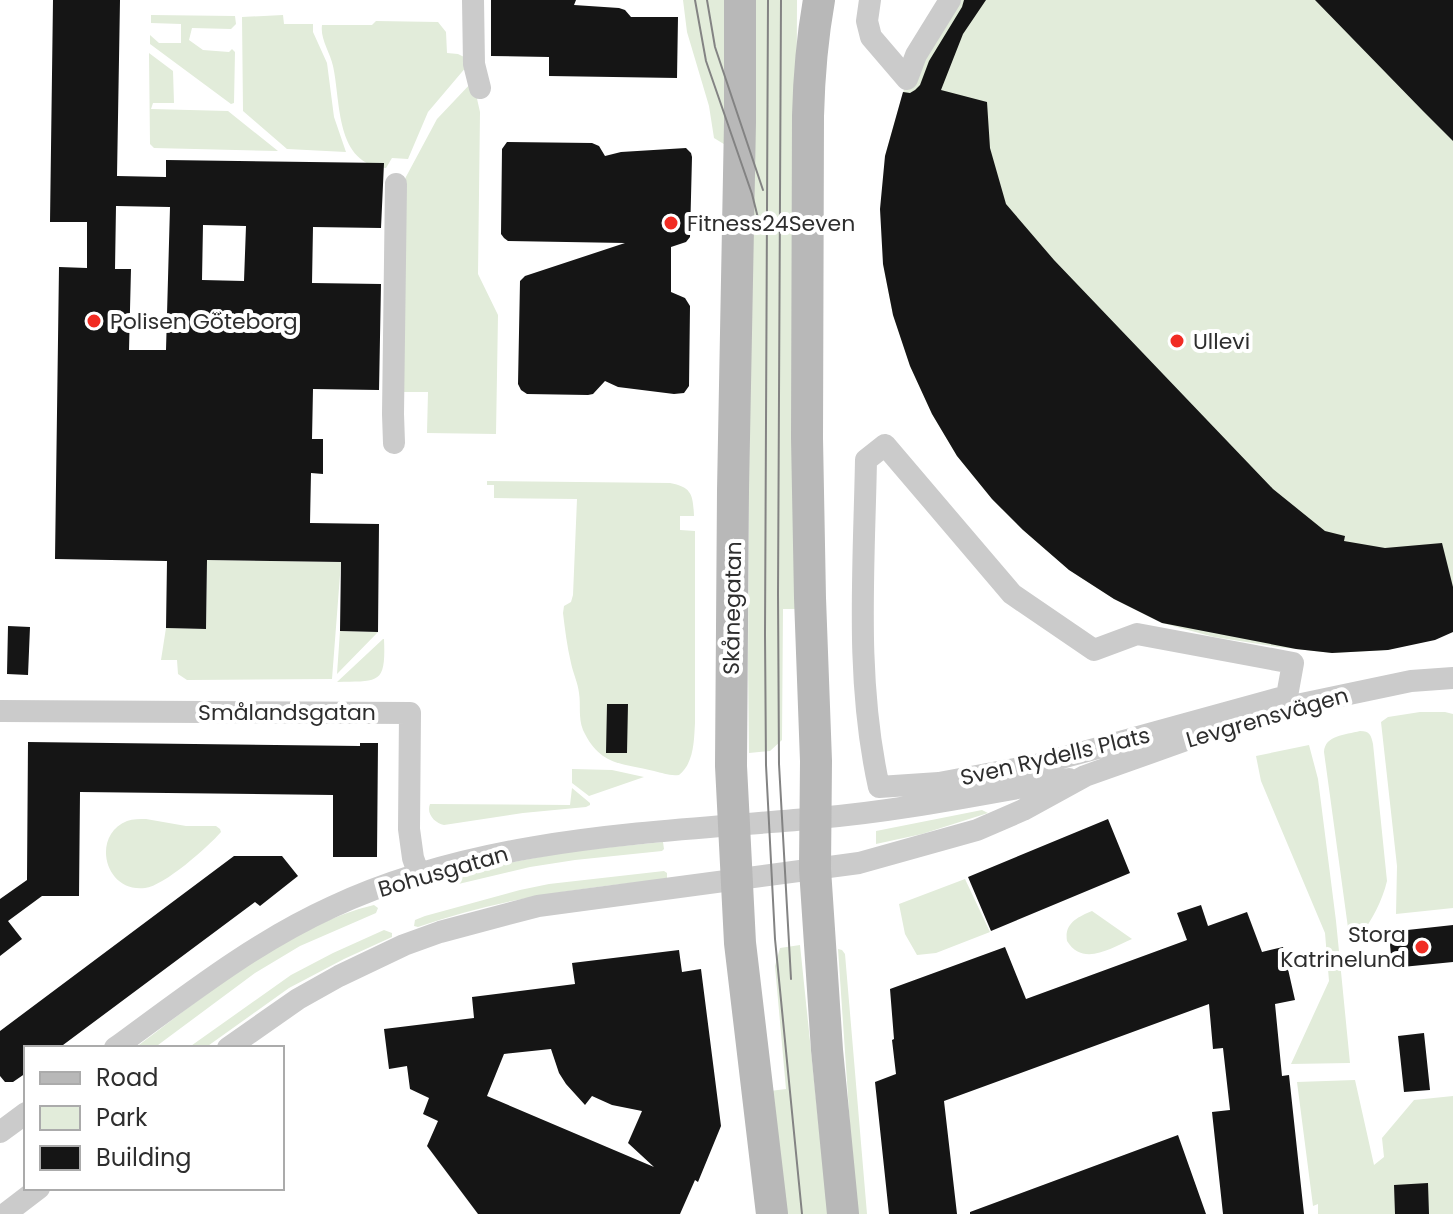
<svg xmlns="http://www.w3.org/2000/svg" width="1453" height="1214" font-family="Poppins,sans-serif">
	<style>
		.green { fill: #e2ecda }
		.building { fill: #151515; fill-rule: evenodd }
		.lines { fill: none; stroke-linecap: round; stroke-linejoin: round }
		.street { stroke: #cbcbcb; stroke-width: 22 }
		.secondary { stroke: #b8b8b8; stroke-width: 32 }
		.tram { stroke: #838383; stroke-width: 2 }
		.poi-dot { fill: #f12c23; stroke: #fff; stroke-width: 3 }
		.labels { text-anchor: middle; stroke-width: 8; stroke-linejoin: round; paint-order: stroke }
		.poi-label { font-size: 22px; fill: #2e2e2e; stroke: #fff; text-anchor: start }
		.street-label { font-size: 22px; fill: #2e2e2e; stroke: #fff }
	</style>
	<rect width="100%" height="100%" fill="#fff"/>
	<!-- green -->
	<path class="green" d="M683 0H727V146L714 138 709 106 687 32Z
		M752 0H797L795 453 799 609H783L782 740 770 751 749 753 748 663Z
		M950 0H1453V632L1388 650 1332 653 1278 647 1214 637 1162 623 1114 599 1069 570 1023 530 992 499 957 456 932 414 910 366 893 315 883 264 885 156 907 79Z
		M151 15 235 16 236 24 231 29 192 28 189 40 203 50 229 52 232 49 235 52 234 103 231 104 150 44V35L159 43H181V24L151 23Z
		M283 15 284 24H313V32L327 63 334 117 346 152 287 149 243 111 242 17Z
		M376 21 438 22 446 32 447 53 458 54 466 58 467 66 428 112 408 159 392 158 386 168C335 165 341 102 333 66 330 52 320 39 322 25H372Z
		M149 53 173 71 174 103H153L151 109 228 111 278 151 154 148 150 144Z
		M473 81 480 112 478 274 498 315 496 434 427 433 428 392H398L400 188 437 119Z
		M487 481 670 483C692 487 693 495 694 516H680V530L695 531V723C694 741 694 763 679 775 669 776 663 773 654 771 621 763 600 766 583 730 578 717 581 705 579 693 578 683 573 673 571 663 567 646 565 630 563 613L564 606 571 602 573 595 577 499 494 498V485H487Z
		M207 560 341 562 332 679 187 680 178 674 177 660H161L166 628 206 629Z
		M340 631 378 632 337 674Z
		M383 639H384C386 685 379 681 337 682Z
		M1420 712H1445L1453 714V908L1396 914 1397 866 1381 722 1388 717Z
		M1360 731C1370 731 1371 735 1373 744L1387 881C1382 902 1372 919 1360 937L1354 938 1353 935H1349L1324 752C1325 735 1345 735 1360 731Z
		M1309 745 1318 779 1336 921 1350 1063 1291 1064 1329 981 1325 933 1261 781 1256 756Z
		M572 769 612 770 644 777 589 796 572 783Z
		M572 788 590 803V805L586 807 523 813 444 825C435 823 426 814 430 804L570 805Z
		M982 810 988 813 922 834 876 844V831Z
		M146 819 186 826H216L220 829 221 832C208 847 164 886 145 888 104 893 91 835 127 821 133 819 140 819 146 819Z
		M663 842 664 849 662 851 575 860 530 867 450 886 452 878 455 876 502 864 572 851Z
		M664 871 667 873V879C582 888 499 898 418 927L414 926 415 920 425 916 520 890 549 884Z
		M965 879 990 932 936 953 917 955 905 934 899 904Z
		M374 905 378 908 376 913 300 946 255 973 154 1048H135C203 997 289 925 374 905Z
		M1092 911 1132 939C1111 948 1083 967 1067 941 1064 923 1078 917 1092 911Z
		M384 930 392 933V937L344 959 289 988 205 1048H188L291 975 333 953Z
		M800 945 828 1214H784L770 1091 786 1089 775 966 780 948Z
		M838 949 842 950 845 954 867 1214H856Z
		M1355 1080 1374 1165 1384 1157 1382 1138 1414 1100 1453 1096V1214H1318V1204L1313 1206 1297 1082Z"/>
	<!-- building -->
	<path class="building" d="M53 0H120L117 176 166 177V160L384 163 381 228 313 227 312 283 381 284 379 390 313 389 312 439H323V474L311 473 310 523 379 524 378 632 340 631 341 562 207 560 206 629 166 628 167 561 55 559 59 267 87 268V222H50ZM116 206 170 207 166 350H129L131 269H115ZM203 225 246 226 244 281 202 280Z
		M491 0H576L574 5 619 8 625 10 631 17H678L677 78 549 76V57L491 56Z
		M964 0H986L963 34 941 90 987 102 990 148 1006 204 1054 260 1273 489 1325 531 1345 536 1344 541 1385 548 1442 543 1453 587V632L1435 640 1388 650 1332 653 1296 649 1162 623 1114 599 1069 570 1023 530 992 499 957 456 932 414 910 366 893 315 883 264 880 209 885 156 903 92 910 93 915 90 920 85 929 61 962 7Z
		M1315 0H1453V141L1423 111Z
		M507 142 592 143 599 146 605 156 621 152 686 148 691 153 692 157 690 237 686 242 671 247V292L685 298 690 306 689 386 684 393 674 394 618 387 605 381 593 394 588 395 527 394 521 390 518 384 520 281 525 276 625 243 508 241 504 238 501 234 502 149Z
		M8 626 30 627 28 675 7 674Z
		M607 704H628L627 753H606Z
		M28 742 360 746V743H378L377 857H333V795L80 792 79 896H42L8 921 22 939 0 956V899L27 880Z
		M1108 819 1130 873 991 931 968 877Z
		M234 856H282L298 876 260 906 255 902 59 1048H26V1073L13 1082H5L0 1076V1031Z
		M1201 905 1208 926 1247 912 1262 952 1283 947 1295 1000 1275 1004 1282 1076 1289 1075 1304 1214H1223L1212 1112 1230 1110 1223 1048 1213 1049 1209 1004 944 1101 957 1214H889L875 1082 896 1074 892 1040 894 1039 890 989 1005 947 1026 999 1187 940 1177 913Z
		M1453 925V962L1392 968 1389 932Z
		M679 950 682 972 701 969 721 1126 698 1182 695 1180 680 1214H478L427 1146 438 1121 423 1114 429 1098 410 1089 407 1066 389 1069 384 1029 474 1018 472 997 575 984 572 963ZM551 1049 559 1073 566 1084 585 1105 592 1096 612 1105 642 1111 628 1143 654 1167 487 1096 504 1054Z
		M1424 1033 1430 1090 1404 1092 1398 1036Z
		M1178 1135 1206 1214H970V1212Z
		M1428 1183 1429 1214H1395L1394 1185Z"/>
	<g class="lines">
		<!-- street -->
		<path class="street" d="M473 0 474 64 480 88
			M870 0 867 21 871 37 907 79 916 55 950 0
			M394 443 393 414 396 184
			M885 445 1012 594 1094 650 1137 634 1293 663 1287 696 1036 765 939 783 879 787C855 680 864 569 866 460Z
			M0 711 410 713 409 829 413 858 419 875
			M1274 712 1292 706 1411 681 1453 678
			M115 1048C185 997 253 943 332 907 484 836 655 833 818 818 902 811 986 793 1069 779
			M228 1048 298 999 339 976 404 945 440 932 538 906 859 863 977 830 1023 810 1085 776 1203 734
			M0 1132 26 1113
			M5 1214 39 1188"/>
		<!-- secondary -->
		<path class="secondary" d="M740 0V122L733 491 731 766 740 943 772 1214
			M819 0C812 39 809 77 808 116L807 438 810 598 816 761 815 869 827 1050 843 1214"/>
		<!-- tram -->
		<path class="tram" d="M695 0 706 61 752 194 761 230
			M707 0 715 47 763 190
			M768 0 765 635 766 765 775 939 802 1214
			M781 0 778 594 779 764 791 979"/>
	</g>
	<!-- markers -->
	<g class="poi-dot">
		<circle cx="671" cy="223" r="8"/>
		<circle cx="94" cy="321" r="8"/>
		<circle cx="1177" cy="341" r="8"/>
		<circle cx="1422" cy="947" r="8"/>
	</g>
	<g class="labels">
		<!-- poi labels -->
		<g class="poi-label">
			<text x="687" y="231">Fitness24Seven</text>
			<text x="110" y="329">Polisen Göteborg</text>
			<text x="1193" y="349">Ullevi</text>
			<text x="1406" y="942" text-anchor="end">Stora<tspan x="1406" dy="25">Katrinelund</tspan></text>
		</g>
		<!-- street labels -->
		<g class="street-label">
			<text transform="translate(732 608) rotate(-89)" y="8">Skånegatan</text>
			<text x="287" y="720">Smålandsgatan</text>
			<text transform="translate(1267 717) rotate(-16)" y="8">Levgrensvägen</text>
			<text transform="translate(1055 756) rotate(-13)" y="8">Sven Rydells Plats</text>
			<text transform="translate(443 871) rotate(-16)" y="8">Bohusgatan</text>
		</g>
	</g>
	<!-- legend -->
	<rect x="24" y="1046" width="260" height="144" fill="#ffffff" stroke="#ababab" stroke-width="2"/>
	<rect x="40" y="1072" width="40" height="12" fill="#b8b8b8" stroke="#ababab" stroke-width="2"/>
	<text x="96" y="1086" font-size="24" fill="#2e2e2e">Road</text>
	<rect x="40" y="1106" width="40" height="24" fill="#e2ecda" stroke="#ababab" stroke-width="2"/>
	<text x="96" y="1126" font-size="24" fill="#2e2e2e">Park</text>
	<rect x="40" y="1146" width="40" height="24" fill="#151515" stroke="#ababab" stroke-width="2"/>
	<text x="96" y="1166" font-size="24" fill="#2e2e2e">Building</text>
</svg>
